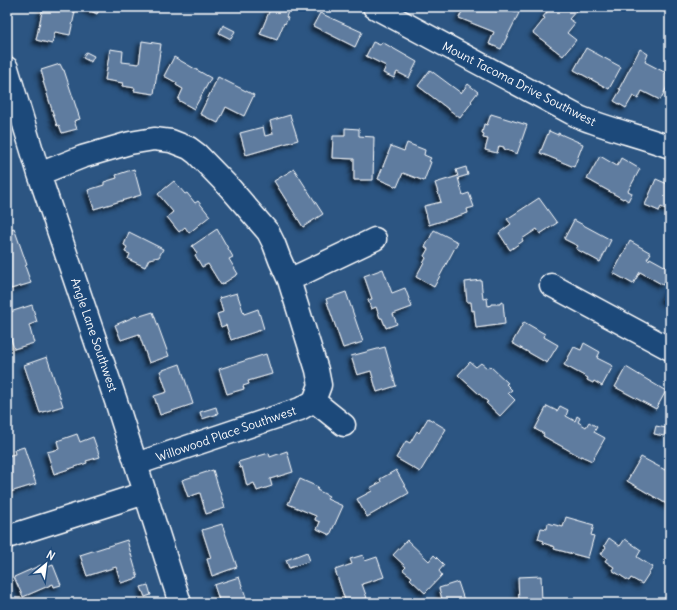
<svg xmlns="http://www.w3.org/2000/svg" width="677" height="610" font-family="Delius,sans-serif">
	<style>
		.building { fill: #5e7c9f; stroke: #fff; filter: url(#shadow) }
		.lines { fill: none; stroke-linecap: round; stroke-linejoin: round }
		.minor-casing { stroke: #fff; stroke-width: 25 }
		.minor { stroke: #1f4a7a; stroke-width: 22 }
		.labels { text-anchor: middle; stroke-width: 3; stroke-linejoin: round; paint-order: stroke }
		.street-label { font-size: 12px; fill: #fff; stroke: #1f4a7a }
	</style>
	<defs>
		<filter id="shadow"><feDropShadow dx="-3.5" dy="3.5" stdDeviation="2" flood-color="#0009"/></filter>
	</defs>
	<rect width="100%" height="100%" fill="#2c5582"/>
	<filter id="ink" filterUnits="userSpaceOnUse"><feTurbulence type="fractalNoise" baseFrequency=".025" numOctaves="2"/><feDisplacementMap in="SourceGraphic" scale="8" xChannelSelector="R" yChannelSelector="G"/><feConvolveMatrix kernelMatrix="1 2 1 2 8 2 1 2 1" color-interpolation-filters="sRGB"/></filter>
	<g filter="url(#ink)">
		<!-- building -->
		<path class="building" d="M43 7H63L62 9 75 12 70 35 55 32 52 44 36 40Z
			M83 7H101L97 14Z
			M271 7H290L286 17 288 18 285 24 284 23 277 40 260 34Z
			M464 7H485L498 12 500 7H504L519 13 501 49 489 44 494 32 459 18Z
			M551 7H573L577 10 569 19 575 23 567 33 576 40 563 56 533 33 545 18 543 17Z
			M320 13 362 32 355 47 313 26Z
			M223 25 235 31 231 39 219 33Z
			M142 41 161 44 154 94 134 91 135 88 122 86 123 83 105 80 110 49 123 51 122 62 139 64Z
			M373 42 380 45 382 42 417 62 409 78 397 72 394 78 383 73 386 66 366 56Z
			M586 48 621 67 609 89 574 70Z
			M640 49 648 54 645 62 670 75V82L660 100 642 91 638 99 633 96 626 108 614 101 621 89H619Z
			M86 52 94 56 91 62 83 58Z
			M174 57 211 78 194 109 178 100 183 89 176 85 177 83 164 76Z
			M60 64 63 70H64L80 119 74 121 77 129 62 133 59 125 57 126 43 81H44L41 70Z
			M430 70 461 93 468 84 478 92 471 101 472 102 460 118 418 86Z
			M218 77 254 95 244 116 226 107 218 123 200 114Z
			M491 114 527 125 517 154 504 149V147L499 146 497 153 485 150 488 139 483 138 484 134 482 133 484 124 487 125Z
			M290 115 298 140 246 155 240 133 263 127 265 136 273 134 270 121Z
			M345 128 359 129V136L374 137 373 180H354V159L332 158 333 136H345Z
			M549 131 558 135V133L583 144 574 167 540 153Z
			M407 143 425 150 424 155 431 158 429 161 431 162 424 181 403 173 397 187 378 179 391 146 404 151Z
			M600 156 617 166 621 158 640 169 628 191 632 193 628 201 624 198 623 199 587 179Z
			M466 167 468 175 458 178 463 195 469 193 474 207 467 209 468 213 429 225 424 206 441 202 435 183 458 176 456 170Z
			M134 169 141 195 94 209 88 190 104 185V182L117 178 116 175Z
			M294 169 323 214 303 227 274 181Z
			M656 179 670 185V211L661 207 659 211 645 205Z
			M174 181 185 194 187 193 195 203 198 201 210 216 189 233 185 227 179 232 167 217 173 212 158 194Z
			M539 198 557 223 540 234 537 229 522 239 523 241 510 250 499 233 511 224 507 219Z
			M574 220 611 240 600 262 576 249 578 246 564 239Z
			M14 228 27 265 25 266 31 283 11 289 7 277V231Z
			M217 229 233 257 229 259 238 274 221 285 208 264 202 267 195 255 197 253 192 246Z
			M434 230 458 242 434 287 416 277 426 258 424 256 428 249 425 247Z
			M129 232 163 249 159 257 149 259 145 267 128 259 130 254 125 252 127 247 124 245Z
			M630 241 651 253 647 259 649 260 650 258 670 269V272L663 285 640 272 633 284 613 273Z
			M383 269 392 293 405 288 412 307 393 314 397 324 386 328 382 318H380L376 307 371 309 368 300 372 299 364 276Z
			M481 280 483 299 487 298 488 306 491 305V304H500V303L503 302 505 324 476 328 474 310 472 311 471 302H467L465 282Z
			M670 286V303L663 299Z
			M346 292 363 342 343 348 326 299Z
			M237 293 244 314 258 309 264 329 231 340 226 325 221 327 217 314 223 312 219 298Z
			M32 305 37 322 29 325 34 343 14 349 7 325V313Z
			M153 312 169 356 149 363 139 334 121 340 115 325 136 316 137 317Z
			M524 322 545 334 544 337 558 345 547 363 512 343Z
			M584 343 600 352 597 358 613 366 602 386 594 381 593 383 587 380 588 378 564 365 574 347 581 350Z
			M385 347 396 386 377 392 371 371 357 375 351 356Z
			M266 354 272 374 248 381 249 384 243 386 244 389 227 394 219 369Z
			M47 357 63 406 40 413 24 365Z
			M470 362 476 367 481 363 487 368 490 366 508 383 506 384 512 390 508 393 515 400 500 416 486 403 488 402 458 375Z
			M180 364 193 404 160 415 154 396 167 392 160 371Z
			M626 367 666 391 656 409 615 387Z
			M547 406 557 411 560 406 568 410 566 416 575 421 577 416 580 418 578 422 586 427 589 422 597 427 594 432 605 438 592 461 581 456V457L543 436 544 434 535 429Z
			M216 407 218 414 202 419 200 412Z
			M428 418 446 429 420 472 396 458 406 441 410 443 417 431 419 433Z
			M656 426 666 428 664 436 654 434Z
			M77 434 80 442 93 437 100 457 86 461 87 463 54 474 47 452 59 449 57 441Z
			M24 447 36 484 7 493V456L15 454 14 450Z
			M287 451 293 472 270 479 272 486 257 491 254 483 247 486 242 467 240 468 238 462 269 453 270 457Z
			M641 457 667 471 670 467V506L627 481Z
			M213 470 225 508 206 514 200 493 188 497 182 480Z
			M396 470 409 493 367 517 357 499 372 491 370 488 381 482 380 479Z
			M300 479 318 487 317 490 329 496 327 499 343 506 330 535 317 529 320 522 315 520 316 516 288 504Z
			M566 517 594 525 591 535 594 536 588 558 554 549 555 547 543 543 544 541 538 539 541 528 547 529 548 523 563 527Z
			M222 524 237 567 212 576 207 559 211 558 202 530Z
			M609 538 620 546 625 539 641 550 637 557 653 567 642 584 631 578 629 581 612 570 614 567 605 561 607 558 601 554 606 547 604 546Z
			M127 540 138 578 121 583 116 567 87 576 80 555Z
			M407 540 429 561 434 555 444 565 439 571 442 575 425 593 410 579 412 577 403 570 406 567 393 555Z
			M307 552 310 561 289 568 286 560Z
			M363 555 365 561 377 557 384 577 362 584 367 598 353 603H346L335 570 352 564 350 559Z
			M41 565 43 569 53 565 61 585 54 587 53 584 23 597 14 577Z
			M541 576 542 601H539V603H519L518 577Z
			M239 577 248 603H226V602L220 603 214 585Z
			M458 582 465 603H443L439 588Z
			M148 585 151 595 145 597 141 587Z"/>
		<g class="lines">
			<!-- minor casing -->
			<g class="minor-casing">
				<path id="minor" d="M374 7 579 117C609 129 640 136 670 147
					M7 68 39 174 116 401 180 603
					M39 174 82 157 130 143 154 139 171 141 189 148 197 154 230 188 268 232 274 244 280 260 289 280 317 370 320 385 314 401 300 409 136 464
					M289 280 375 239
					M551 285 670 349
					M314 401 344 425
					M7 537 145 493"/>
			</g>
			<!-- minor -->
			<use href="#minor" class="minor"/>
		</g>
	</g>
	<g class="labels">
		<!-- street labels -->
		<g class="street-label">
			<text transform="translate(519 84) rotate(27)" y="4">Mount Tacoma Drive Southwest</text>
			<text transform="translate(94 335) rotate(71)" y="4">Angle Lane Southwest</text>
			<text transform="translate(226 434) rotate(-19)" y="4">Willowood Place Southwest</text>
		</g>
	</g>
	<!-- margin -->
	<rect width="677" height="610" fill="none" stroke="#1f4a7a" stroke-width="24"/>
	<rect x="12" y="12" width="653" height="586" fill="none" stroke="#fff" stroke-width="1.5" filter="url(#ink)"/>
	<!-- north arrow -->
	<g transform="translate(46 564) rotate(29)" stroke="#1f4a7a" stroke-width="3" paint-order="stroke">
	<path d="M0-3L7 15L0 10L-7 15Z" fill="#ffffff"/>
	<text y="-6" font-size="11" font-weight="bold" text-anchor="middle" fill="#ffffff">N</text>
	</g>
</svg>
